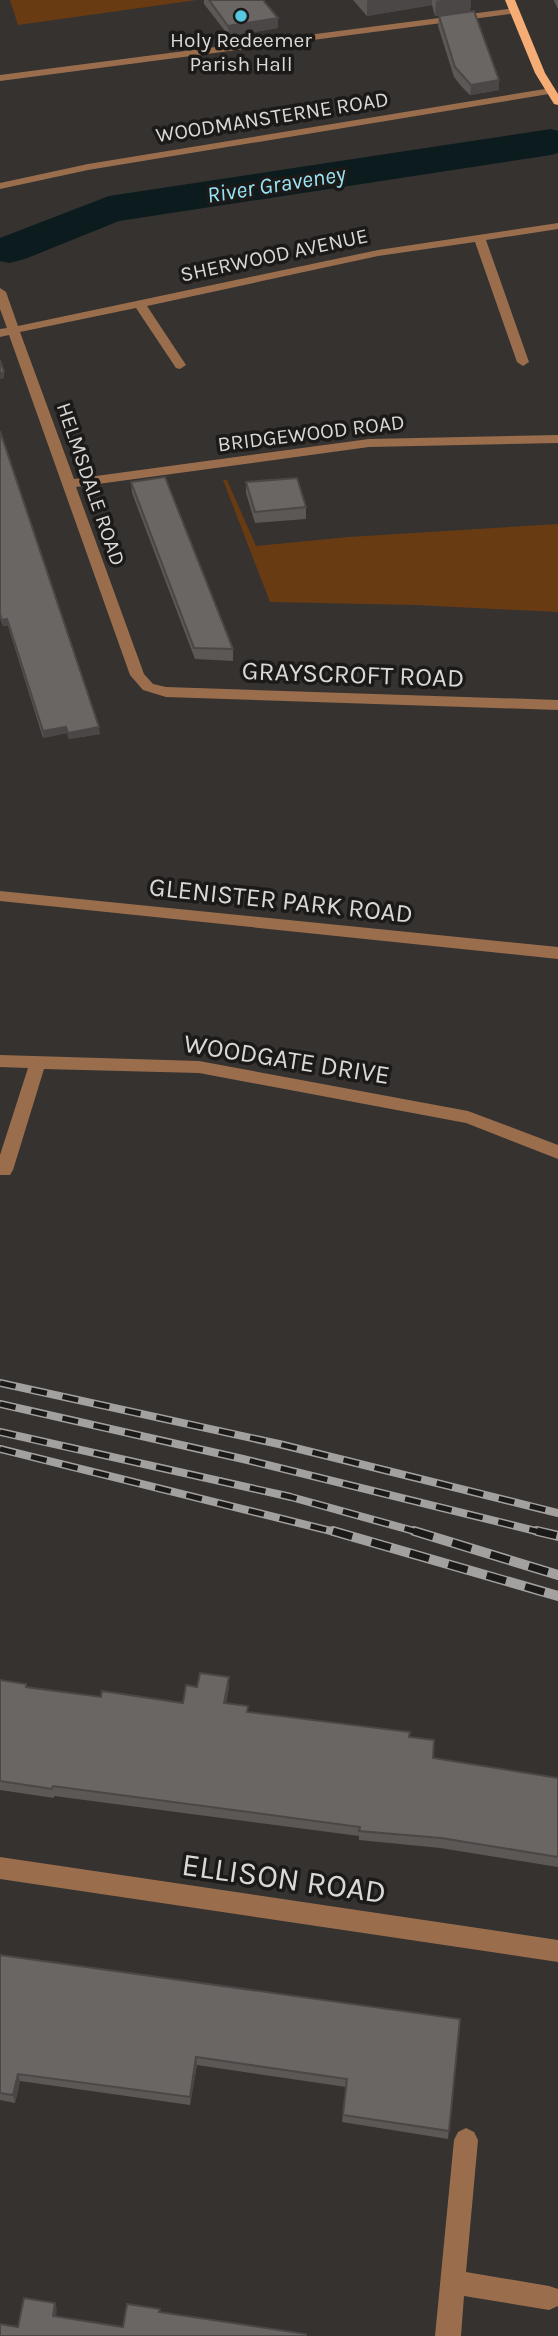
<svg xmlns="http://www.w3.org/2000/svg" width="558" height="2336" font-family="Karla,sans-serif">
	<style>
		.green { fill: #693b13 }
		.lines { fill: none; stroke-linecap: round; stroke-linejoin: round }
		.river { fill: #0c1b1e; fill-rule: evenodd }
		.minor { fill: #9a6e4d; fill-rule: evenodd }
		.major { fill: #f5ac75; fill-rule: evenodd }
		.rail-far1-casing { stroke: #a3a19f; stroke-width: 8 }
		.rail-casing { stroke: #a3a19f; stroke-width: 10 }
		.rail-far1 { stroke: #1c1a19; stroke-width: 5; stroke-dasharray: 16; stroke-linecap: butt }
		.rail { stroke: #1c1a19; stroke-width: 7; stroke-dasharray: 20; stroke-linecap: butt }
		.wall { fill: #5b5856 }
		.shaded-wall { fill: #4a4746 }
		.building { fill: #6a6664; stroke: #4a4746; stroke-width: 2 }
		.poi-dot { fill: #56c9e1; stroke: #1c1a19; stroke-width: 2.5 }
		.labels { text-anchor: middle; stroke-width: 7; stroke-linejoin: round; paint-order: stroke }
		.far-poi-label { font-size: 21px; fill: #dad8d6; stroke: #1c1a19 }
		.far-street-label { font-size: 21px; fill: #dad8d6; stroke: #1c1a19 }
		.far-water-label { font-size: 23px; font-style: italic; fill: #98e5f7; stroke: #1c1a19 }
		.street-label { font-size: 26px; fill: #dad8d6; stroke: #1c1a19 }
		.near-street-label { font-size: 32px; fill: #dad8d6; stroke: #1c1a19 }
	</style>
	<rect width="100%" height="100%" fill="#353230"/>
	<!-- green -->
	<path class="green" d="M10 0H197L18 25Z
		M223 480H227L256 546 349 537 558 524V612L415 605 270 602Z"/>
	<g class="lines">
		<!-- river -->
		<path class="river" d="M551 129 558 131V153L551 155 119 221 25 259 9 263 0 261V238L109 196Z"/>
		<!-- minor -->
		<path class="minor" d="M515 8 518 9V13L0 81V75Z
			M551 88 555 89V93L88 170 0 189V183L88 164Z
			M558 223V229L486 240 529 362 523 366 517 362 475 242 378 256 147 306 186 365 180 369 176 368 136 308 20 332 74 479 369 439 558 435V443L369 447 76 487 144 674 153 684 166 687 558 700V710L166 697 143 690 130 675 9 335 0 337V329L7 328 0 309V288L6 292 18 326 378 250Z
			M0 891 558 947V959L0 901Z
			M0 1055 199 1061 468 1111 558 1145V1159L466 1123 199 1073 44 1069 13 1170 10 1175H0V1155L28 1068 0 1067Z
			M0 1857 558 1940V1962L0 1879Z
			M466 2128 474 2132 478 2140 466 2272 549 2286 558 2289V2306L549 2310 464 2296 461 2336H435L454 2140 458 2132Z"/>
		<!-- major -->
		<path class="major" d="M505 0H515L545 73 558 94V105L554 104 535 73Z"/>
		<!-- rail-far1 casing -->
		<g class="rail-far1-casing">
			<path id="rail-far1" d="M0 1383 279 1444 558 1513
				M0 1404 243 1459 544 1533
				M0 1432 291 1497 421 1533
				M0 1449 339 1533"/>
		</g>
		<!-- rail casing -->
		<g class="rail-casing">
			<path id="rail" d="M333 1531 558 1596
				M414 1531 558 1575
				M537 1531 558 1536"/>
		</g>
		<!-- rail-far1 -->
		<use href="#rail-far1" class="rail-far1"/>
		<!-- rail -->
		<use href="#rail" class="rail"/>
	</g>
	<!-- wall -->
	<path class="wall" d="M204 0H263L278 28 229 36 204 4Z
		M353 0H471L470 11 435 16 432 5 367 16Z
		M554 0H558V9L554 1Z
		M439 16 499 90 470 95 461 86 454 77 438 26Z
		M0 431 100 734 69 739 67 733 43 738 8 626H3L0 618Z
		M131 482 233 649V661L195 659 132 493Z
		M246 482 306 507V519L255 523 246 493Z
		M229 1677V1687L226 1703 248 1712 409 1737 433 1758 558 1778V1867L440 1848 359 1840V1836L54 1796V1798L0 1790V1680L26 1684 27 1687 101 1697 183 1703 197 1687Z
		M0 1955 460 2019 448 2139 342 2122 346 2087 197 2065 190 2105 20 2081 15 2103 0 2100Z"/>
	<!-- shaded-wall -->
	<path class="shaded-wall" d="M370 0H432V5L367 16V1Z
		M441 0H471L470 11 435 16 436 1Z
		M278 18V28L229 36 228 26Z
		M499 80V90L470 95 471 85Z
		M4 372V378L0 379V373Z
		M7 619 8 626H3L2 620Z
		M66 727 67 733 43 738V731Z
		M99 727 100 734 69 739 68 733Z
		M229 1677V1687L224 1712V1703Z
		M196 2057 197 2065 190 2105V2097Z
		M18 2074 20 2081 15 2103 13 2095Z
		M55 2303 57 2309 55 2323 53 2316Z"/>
	<!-- building -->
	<path class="building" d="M209 0H263L278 18 228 26Z
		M474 11 499 80 471 85 455 67 439 16Z
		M0 360 4 372 0 373Z
		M0 431 99 727 68 733 66 727 43 731 7 619 2 620 0 614Z
		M165 477 233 649 194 648 131 482Z
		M297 478 306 507 255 512 246 482Z
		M200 1673 229 1677 224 1703 248 1706 247 1712 410 1732 409 1737 434 1740 433 1758 558 1778V1857L441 1838 359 1831 360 1827 53 1786 52 1789 0 1781V1680L26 1684V1687L101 1697 102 1691 183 1703 186 1685 197 1687Z
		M0 1955 460 2019 449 2131 343 2115 347 2079 196 2057 190 2097 18 2074 13 2095 0 2093Z
		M24 2298 55 2303 53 2316 123 2327 127 2304 160 2309 159 2312 306 2334V2336H0V2324L18 2327Z"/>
	<!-- markers -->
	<circle class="poi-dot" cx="241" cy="16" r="7"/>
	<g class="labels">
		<!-- far-poi labels -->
		<g class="far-poi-label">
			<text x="241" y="47">Holy Redeemer<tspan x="241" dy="24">Parish Hall</tspan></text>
		</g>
		<!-- far-street labels -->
		<g class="far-street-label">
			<text transform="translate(272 117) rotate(-9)" y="7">WOODMANSTERNE ROAD</text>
			<text transform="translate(274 255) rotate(-12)" y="7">SHERWOOD AVENUE</text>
			<text transform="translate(311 433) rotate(-7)" y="7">BRIDGEWOOD ROAD</text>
			<text transform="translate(91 484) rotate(71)" y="7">HELMSDALE ROAD</text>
		</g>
		<!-- far-water labels -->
		<g class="far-water-label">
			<text transform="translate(276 184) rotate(-9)" y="8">River Graveney</text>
		</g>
		<!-- street labels -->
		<g class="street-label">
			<text transform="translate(353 674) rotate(2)" y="9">GRAYSCROFT ROAD</text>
			<text transform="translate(281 900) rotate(6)" y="9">GLENISTER PARK ROAD</text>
			<text transform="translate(287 1059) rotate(9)" y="9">WOODGATE DRIVE</text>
		</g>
		<!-- near-street labels -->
		<g class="near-street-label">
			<text transform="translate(284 1878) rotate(8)" y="11">ELLISON ROAD</text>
		</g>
	</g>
</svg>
